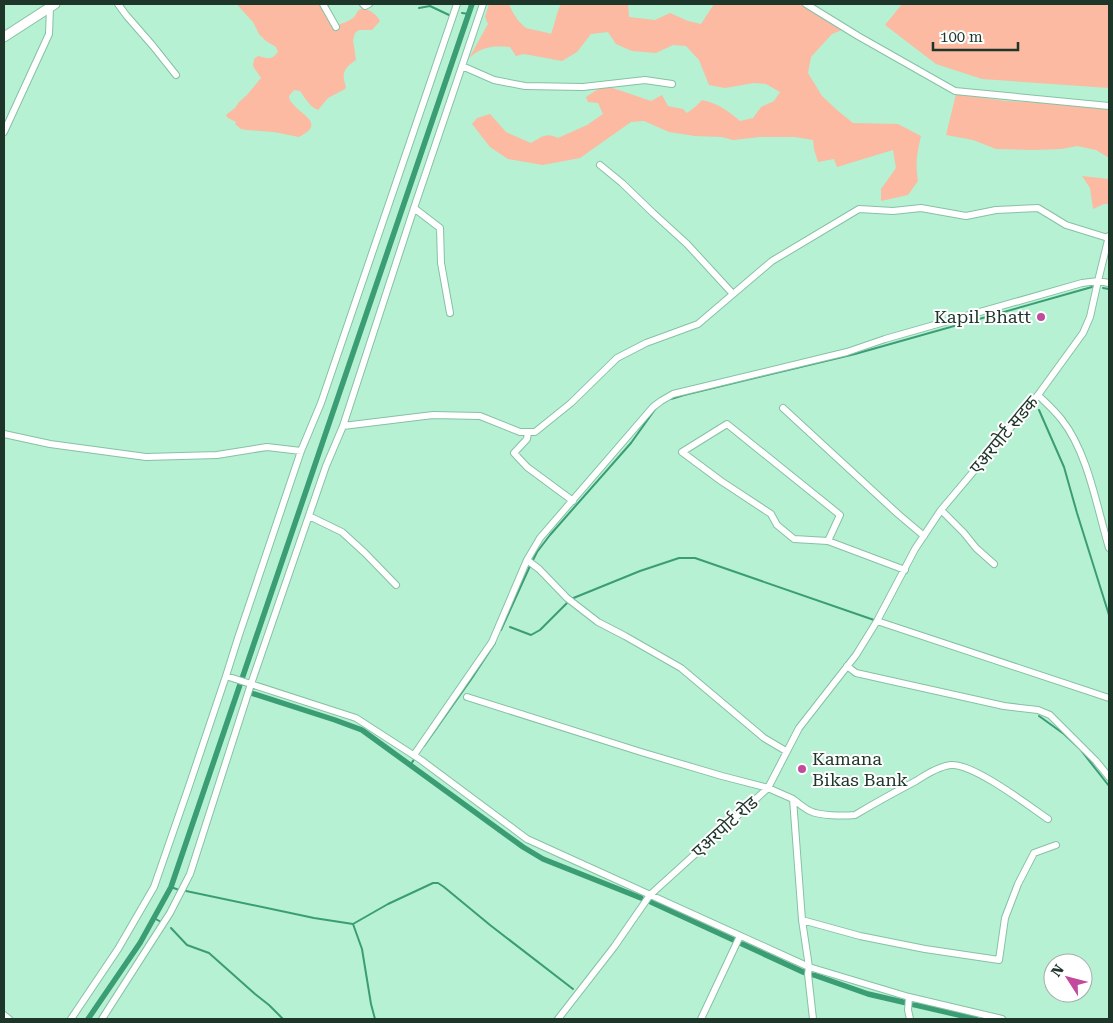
<svg xmlns="http://www.w3.org/2000/svg" width="1113" height="1023" font-family="'Roboto Serif','Noto Sans Devanagari',serif">
	<style>
		.green { fill: #fbbaa1 }
		.lines { fill: none; stroke-linecap: round; stroke-linejoin: round }
		.stream { stroke: #3a9d74; stroke-width: 2 }
		.canal { stroke: #3a9d74; stroke-width: 5.5 }
		.minor-casing { stroke: #87c1a4; stroke-width: 8 }
		.highway-casing { stroke: #87c1a4; stroke-width: 11 }
		.minor { stroke: #fff; stroke-width: 6 }
		.highway { stroke: #fff; stroke-width: 9 }
		.poi-dot { fill: #c2499b; stroke: #fff; stroke-width: 2 }
		.labels { text-anchor: middle; stroke-width: 4; stroke-linejoin: round; paint-order: stroke }
		.poi-label { font-size: 18px; fill: #1e362a; stroke: #fff; text-anchor: end }
		.street-label { font-size: 18px; fill: #1e362a; stroke: #fff }
	</style>
	<rect width="100%" height="100%" fill="#b6f1d3"/>
	<!-- green -->
	<path class="green" d="M237 4H329V15H331L332 12 338 25C343 23 349 21 353 18 356 16 357 10 361 9 368 7 378 16 380 21L372 30H359L355 33 353 40 356 60C344 68 341 73 346 87L345 89 328 98 318 110C310 107 305 98 300 91L294 90 289 96C289 98 290 101 292 103 302 116 326 123 299 137L274 132 247 130 241 129 235 124 236 122 228 118 226 116 227 114 235 108 239 102 247 95 261 78 253 66 254 59 258 56C268 58 271 61 278 52L276 47 266 41 259 34 253 22 240 8Z
		M489 4H509C512 12 518 22 526 28 529 29 546 32 551 34 555 24 556 14 561 4H628L629 17 655 20 670 13 688 21 701 24 714 4H804L842 30 832 34 811 57 808 73 822 96 837 110 853 123 898 124 921 136C917 154 915 163 918 181L908 195 881 201V189L896 168 893 150 837 167 834 159 818 162 814 149 813 140 795 137H760L733 140 722 137 695 136 669 132 644 121 631 122 580 158 543 165 508 159 490 147 472 124 477 118 490 114 506 132 531 143C542 137 546 132 558 138L587 125 603 114 598 103 588 102 586 97 604 85 651 101 662 95 668 106 683 109 687 113 695 107 702 100C719 104 727 110 740 121L753 118 761 107 774 101 780 92 766 84 754 83 725 88 709 85 699 60 686 46 673 45 656 53 632 51 616 44 608 32 591 34 577 52 562 61 524 54 516 56 510 47C492 46 483 46 469 58L488 24 485 17Z
		M902 4H1109V88L982 79 936 64 885 25Z
		M956 94 1006 101 1109 106V158L1096 150 1077 146 1062 149 1033 150 996 149 973 140 946 135Z
		M1082 176 1109 179V204H1104L1093 209 1090 188Z"/>
	<g class="lines">
		<!-- stream -->
		<path class="stream" d="M419 8 430 6 449 15
			M462 13 469 14
			M1103 288 1109 289
			M671 399 684 395 855 354 1092 287
			M1039 410 1064 467 1077 513 1109 615
			M532 562 537 552 550 535 631 443 656 408
			M571 599 640 571 679 558H695L874 620
			M510 627 531 635 540 630 568 602
			M501 630 530 566
			M1039 716 1064 734 1080 749 1109 786
			M424 746 472 678 495 643
			M411 764 415 758
			M171 887 179 890
			M186 891 314 918 353 924 362 949 371 1004 375 1019
			M154 918 161 922
			M353 924 388 904 433 883H438L444 887 490 925 573 989
			M171 928 187 945 209 953 255 994 269 1005 283 1019"/>
		<!-- canal -->
		<path class="canal" d="M251 693 335 720 362 730 523 847 543 859 641 898
			M651 902 803 972 814 975 868 994 976 1019
			M88 1019 140 943 171 887 472 4"/>
		<!-- minor casing -->
		<g class="minor-casing">
			<path id="minor" d="M118 4 126 15 153 46 176 75
				M323 4 336 27
				M363 4 365 6 369 4
				M806 4 858 36 955 91 1109 106
				M462 66 494 80 525 86 583 87 645 80 672 84
				M4 132 49 34 50 7
				M600 165 622 183 653 213 687 244 733 294
				M414 208 440 228 441 263 450 313
				M1038 395C1046 403 1055 411 1062 420 1088 453 1097 508 1109 548
				M783 408 898 514 924 536
				M343 426 433 415 480 416 520 432H535L571 403 617 358 646 343 698 324 772 261 859 209 893 211 921 208 966 216 996 210 1038 208 1066 225 1108 238
				M528 432 527 439 514 453 527 467 573 501
				M4 434 50 444 146 457 217 455 267 447 301 451
				M941 510 964 533 976 548 994 564
				M309 516 342 532 365 553 396 585
				M828 541 840 515 727 424 682 452 721 481 771 514 777 525 794 539 828 541 905 570
				M527 560 539 569 567 598 598 622 625 636 681 668 764 738 786 751
				M877 621 1109 698
				M847 666 856 673 1004 706 1038 710 1050 715 1096 761 1109 777
				M226 676 356 718 421 760 527 839 809 967 909 997 1002 1019
				M467 697 641 752 722 776 768 788 793 799 802 920 809 967 808 974 813 1019
				M414 755 492 642 527 560 540 538 653 407 661 401 673 394 847 352 885 339 1082 283 1098 281 1109 283
				M793 799C798 803 804 808 810 811 820 816 843 816 855 815 875 803 895 792 916 781 925 775 940 766 951 765 973 763 1029 806 1048 819
				M802 920 860 936 925 949 999 960 1005 918 1018 884 1034 853 1056 845
				M909 997 908 1010 910 1019
				M4 1015 9 1019
				M71 1019 118 949 154 887 189 786 226 676 238 638 301 451 321 403 457 4
				M102 1019 170 913 190 874 251 684 326 466 343 426 414 208 483 4
				M558 1019 614 947 650 895 768 788 799 728 856 655 877 621 915 549 941 510 1038 395 1083 333 1090 317 1098 281 1109 236
				M701 1019 740 936"/>
		</g>
		<!-- highway casing -->
		<g class="highway-casing">
			<path id="highway" d="M4 37 55 4"/>
		</g>
		<!-- minor -->
		<use href="#minor" class="minor"/>
		<!-- highway -->
		<use href="#highway" class="highway"/>
	</g>
	<!-- markers -->
	<g class="poi-dot">
		<circle cx="1041" cy="317" r="5"/>
		<circle cx="802" cy="769" r="5"/>
	</g>
	<g class="labels">
		<!-- poi labels -->
		<g class="poi-label">
			<text x="1031" y="323">Kapil Bhatt</text>
			<text x="812" y="765" text-anchor="start">Kamana<tspan x="812" dy="21">Bikas Bank</tspan></text>
		</g>
		<!-- street labels -->
		<g class="street-label">
			<text transform="translate(1004 435) rotate(-50)" y="6">एअरपोर्ट सडक</text>
			<text transform="translate(725 827) rotate(-42)" y="6">एअरपोर्ट रोड</text>
		</g>
	</g>
	<!-- border -->
	<rect width="1113" height="1023" fill="none" stroke="#1e362a" stroke-width="10"/>
	<!-- north arrow -->
	<g transform="translate(1068 978) rotate(306)"><circle r="24" fill="#ffffff" stroke="#a5afaa"/>
	<path d="M0-4L9 19L0 12L-9 19Z" fill="#c2499b"/>
	<text y="-8" font-size="14" font-weight="bold" text-anchor="middle" fill="#1e362a">N</text>
	</g>
	<!-- scale -->
	<path d="M933 42v8h85v-8" fill="none" stroke="#1e362a" stroke-width="2.5"/>
	<text x="940" y="42" font-size="15" fill="#1e362a" stroke="#ffffff" stroke-width="4" paint-order="stroke">100 m</text>
</svg>
